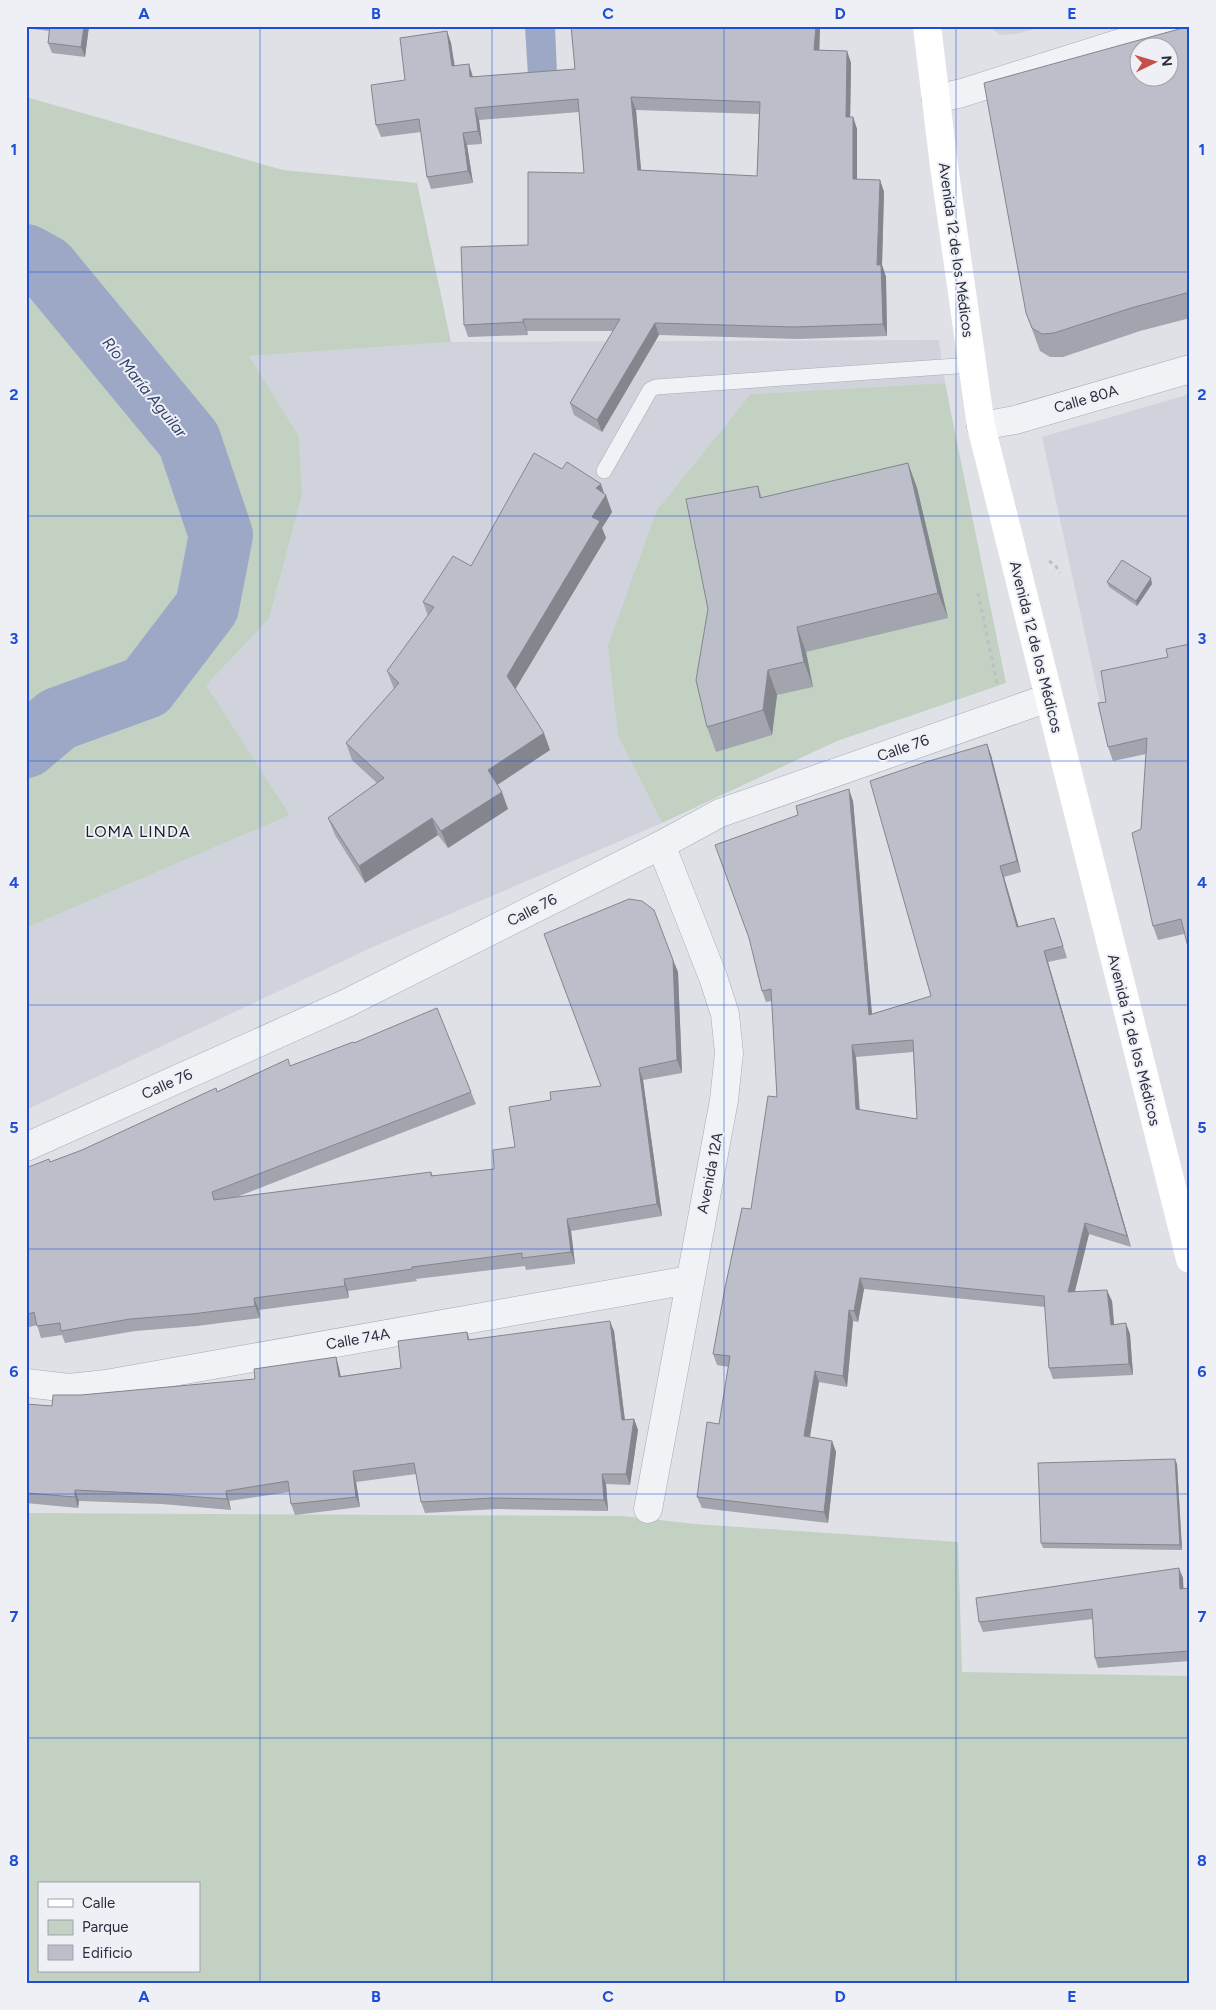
<svg xmlns="http://www.w3.org/2000/svg" width="1216" height="2010" font-family="Figtree,sans-serif">
	<style>
		.built { fill: #d1d3dc }
		.green { fill: #c2d1c1; fill-rule: evenodd }
		.water { fill: #9ca8c5 }
		.lines { fill: none; stroke-linecap: round; stroke-linejoin: round }
		.river { stroke: #9ca8c5; stroke-width: 64 }
		.service-casing { stroke: #a8abb4; stroke-width: 16 }
		.minor-casing { stroke: #a8abb4; stroke-width: 29 }
		.path { stroke: #bdbfc6; stroke-width: 3; stroke-dasharray: 4 4; stroke-linecap: butt }
		.service { stroke: #f1f2f6; stroke-width: 15 }
		.minor { stroke: #f1f2f6; stroke-width: 28 }
		.secondary { stroke: #fff; stroke-width: 28 }
		.wall { fill: #a2a4ae; fill-rule: evenodd }
		.shaded-wall { fill: #84868d }
		.building { fill: #bcbfca; stroke: #84868d; fill-rule: evenodd }
		.grid { fill: none; stroke: #1d4ed8; stroke-width: 1; stroke-opacity: 0.55 }
		.labels { text-anchor: middle; stroke-width: 4; stroke-linejoin: round; paint-order: stroke }
		.street-label { font-size: 15px; fill: #292d3d; stroke: #eef0f5 }
		.water-label { font-size: 16px; font-style: italic; fill: #36456f; stroke: #eef0f5 }
		.neighbourhood-label { font-size: 16px; letter-spacing: 1px; fill: #1b1e2e; stroke: #eef0f5 }
		.neatline { fill: none; stroke: #1d4ed8; stroke-width: 2 }
		.grid-label { font-size: 16px; text-anchor: middle; font-weight: bold; fill: #1d4ed8 }
	</style>
	<rect width="100%" height="100%" fill="#dfe1e7"/>
	<!-- built -->
	<path class="built" d="M989 26H1044L1016 34 1000 35Z
		M939 340 945 383 751 394 618 736 662 823 375 946 26 1110V928L290 815 205 684 269 619 302 495 299 436 249 356 451 342Z
		M1190 394V699L1103 717 1042 437Z"/>
	<!-- green -->
	<path class="green" d="M26 97 283 170 417 183 451 342 249 356 299 436 302 495 269 619 206 685 290 815 26 928Z
		M945 383 1006 683 837 741 662 823 618 736 608 646 657 510 751 394Z
		M26 1513 623 1516 695 1524 958 1542 962 1672 1190 1676V1984H26ZM39 1884H199V1971H39Z"/>
	<!-- water -->
	<path class="water" d="M555 26 557 74 528 75 525 27Z"/>
	<g class="lines">
		<!-- river -->
		<path class="river" d="M26 256 46 267 189 440 221 535 207 607 146 687 58 719 26 746"/>
		<!-- service casing -->
		<g class="service-casing">
			<path id="service" d="M604 471 650 390 656 387 971 365"/>
		</g>
		<!-- minor casing -->
		<g class="minor-casing">
			<path id="minor" d="M936 99 962 93 1174 26
				M981 426 1015 420 1190 369
				M26 1147 347 1003 661 845 720 813 1048 698
				M26 1383 69 1388 106 1384 689 1280
				M648 1509 724 1100 729 1053 725 1014 713 977 661 845"/>
		</g>
		<!-- path -->
		<path class="path" d="M1049 561 1055 565 1060 573
			M978 593 997 683"/>
		<!-- service -->
		<use href="#service" class="service"/>
		<!-- minor -->
		<use href="#minor" class="minor"/>
		<!-- secondary -->
		<path class="secondary" d="M927 26 944 166 981 426 1190 1259"/>
	</g>
	<!-- wall -->
	<path class="wall" d="M26 26H89L85 57 52 53 48 43 49 31 26 28Z
		M571 26H820L819 50 847 51 851 63 850 117H853L857 129V179L880 180 884 192 882 265 886 277 887 336 798 339 659 335 602 432 574 415 570 403 613 331H527L528 335 468 337 464 325 528 245 584 173 579 112 479 120 482 144 467 145 473 183 431 189 427 177 421 132 381 137 376 125 405 80 447 31 451 43 455 66 473 77 575 69ZM636 110 759 114 757 176 641 170Z
		M1190 26V318L1140 331 1063 357H1050L1040 351 1026 313Z
		M908 463 917 488 948 618 806 652 813 687 777 695 772 735 716 752 707 727 758 486 762 498Z
		M604 494 612 512 602 528 606 538 515 689 550 750 497 785 508 809 448 848 438 835 365 883 335 835 328 818 377 783 352 760 346 743 394 689 387 671 428 616 423 602 471 566Z
		M1190 542V556L1187 547Z
		M1107 582 1152 584 1137 606 1109 587Z
		M1168 657 1184 934 1158 940 1153 926 1141 829 1146 754 1113 761 1108 747 1106 702Z
		M987 744 991 755 1021 872 1004 877 1018 927 1058 929 1067 958 1048 962 1131 1247 1089 1234 1075 1291 1112 1301 1114 1324 1130 1334 1133 1375 1053 1379 1049 1368 1045 1307 864 1289 858 1322 853 1321 847 1387 819 1382 810 1437 832 1441 836 1452 828 1523 702 1508 697 1497 719 1424 729 1367 717 1365 713 1354 751 1209 777 1097 772 1001 766 1002 762 991 853 801 872 1014 931 996ZM913 1052 917 1119 860 1110 856 1057Z
		M673 960 678 972 682 1073 643 1080 662 1216 571 1231 575 1264 526 1270 525 1266 416 1279 417 1281 348 1291 349 1298 259 1310 260 1318 197 1326 135 1331 65 1343 62 1335 41 1338 37 1325 26 1328V1168L50 1162 82 1150 217 1092 354 1043 471 1092 476 1104 234 1198 431 1172 433 1176 494 1169 515 1147 551 1100 601 1086Z
		M614 1331 625 1420 634 1419 638 1430 630 1485 606 1484 608 1511 497 1509 425 1513 421 1502 416 1474 356 1482 360 1507 295 1515 291 1504 290 1492 229 1501 231 1510 162 1504 79 1501 78 1508 26 1503V1404L52 1406 81 1395 255 1379 336 1357 339 1368 341 1376 401 1368 467 1332 470 1340Z
		M1177 1464 1182 1550 1043 1548 1041 1543Z
		M1183 1578V1589L1189 1588 1190 1591V1661L1098 1668 1095 1658 1093 1619 983 1632 979 1622Z"/>
	<!-- shaded-wall -->
	<path class="shaded-wall" d="M84 26H89L85 57 81 47Z
		M816 26H820L819 63 814 50Z
		M447 31 451 43 456 79 452 66Z
		M847 51 851 63 850 129 846 117Z
		M469 64 473 77H470Z
		M631 97 636 110 642 182 638 170Z
		M475 108 479 120 482 144 478 131Z
		M853 117 857 129V191L853 179Z
		M463 133 467 145 473 183 468 171Z
		M880 180 884 192 882 265 886 277 887 336 883 324 877 265Z
		M523 319 527 331 528 335 523 322Z
		M655 323 659 335 602 432 597 420Z
		M908 463 917 488 948 618 938 593Z
		M601 484 605 496 606 495 612 512 602 528 606 538 513 693 507 676 596 488Z
		M1151 578 1152 584 1137 606 1136 601Z
		M797 627 806 652 813 687 804 662Z
		M768 670 777 695 772 735 763 710Z
		M544 733 550 750 494 787 488 770Z
		M987 744 991 755 1021 872 1017 861Z
		M849 789 853 801 873 1026 869 1015Z
		M502 792 508 809 448 848 441 831Z
		M432 818 438 835 365 883 359 866Z
		M1000 866 1004 877 1022 938 1017 927Z
		M1044 951 1048 962 1131 1247 1127 1236Z
		M673 960 678 972 682 1073 677 1060Z
		M852 1045 856 1057 860 1121 856 1109Z
		M639 1068 643 1080 662 1216 657 1204Z
		M567 1219 571 1231 575 1264 571 1252Z
		M1085 1223 1089 1234 1072 1303 1068 1292Z
		M860 1278 864 1289 858 1322 854 1311Z
		M344 1279 348 1291 349 1298 345 1286Z
		M1107 1290 1112 1301 1115 1336 1111 1325Z
		M254 1298 259 1310 260 1318 255 1306Z
		M849 1310 853 1321 847 1387 843 1376Z
		M610 1321 614 1331 626 1430 622 1420Z
		M1126 1323 1130 1334 1133 1375 1129 1364Z
		M336 1357 339 1368 342 1387 339 1377Z
		M815 1371 819 1382 808 1447 804 1436Z
		M634 1419 638 1430 630 1485 626 1474Z
		M832 1441 836 1452 828 1523 824 1512Z
		M1175 1459 1177 1464 1182 1550 1180 1545Z
		M353 1471 356 1482 360 1507 356 1497Z
		M602 1474 606 1484 608 1511 604 1500Z
		M75 1490 79 1501 78 1508 75 1497Z
		M226 1491 229 1501 231 1510 227 1499Z
		M1179 1568 1183 1578 1184 1599 1180 1589Z"/>
	<!-- building -->
	<path class="building" d="M50 26H84L81 47 48 43Z
		M571 26H816L814 50 847 51 846 117H853V179L880 180 877 265H881L883 324 794 327 655 323 597 420 570 403 620 319H523V322L464 325 461 247 528 245V172L584 173 578 99 475 108 478 131 463 133 468 171 427 177 419 119 376 125 371 85 405 80 400 38 447 31 452 66 469 64 470 77 575 69ZM631 97 760 102 757 176 638 170Z
		M1190 26V292L1131 308 1054 333 1042 334 1032 328 1026 313 984 83ZM1138 48H1168V78H1138Z
		M534 453 562 469 567 462 601 484 596 488 606 495 592 517 600 521 507 676 544 733 488 770 502 792 441 831 432 818 359 866 328 818 384 778 346 743 399 683 387 671 434 607 423 602 453 556 471 566Z
		M908 463 938 593 797 627 804 662 768 670 763 710 707 727 696 680 708 609 686 499 758 486 760 498Z
		M1190 542V549L1187 547Z
		M1122 560 1151 578 1136 601 1107 582Z
		M1190 644V955L1181 919 1153 926 1132 833 1141 829 1147 738 1108 747 1098 703 1106 702 1101 671 1168 657 1166 649Z
		M987 744 1017 861 1000 866 1017 927 1054 918 1063 946 1044 951 1127 1236 1085 1223 1068 1292 1107 1290 1111 1325 1126 1323 1129 1364 1049 1368 1044 1296 860 1278 854 1311 849 1310 843 1376 815 1371 804 1436 832 1441 824 1512 697 1497 707 1422 719 1424 730 1356 713 1354 725 1288 742 1208 751 1209 768 1096 777 1097 771 989 762 991 749 938 715 845 798 815 796 806 849 789 869 1015 931 996 870 781 926 762ZM913 1040 917 1119 856 1109 852 1045Z
		M629 899 642 901 654 910 673 960 677 1060 639 1068 657 1204 567 1219 571 1252 522 1258V1253L412 1267V1269L344 1279 345 1286 254 1298 255 1306 192 1314 130 1319 61 1331 60 1323 37 1326 34 1312 26 1315V1168L49 1159 50 1162 82 1150 216 1088 217 1092 288 1059 290 1066 353 1042 354 1043 437 1008 471 1092 212 1192 214 1200 431 1172V1176L494 1169 493 1150 515 1147 509 1107 551 1100 550 1092 601 1086 544 934Z
		M610 1321 622 1420 634 1419 626 1474H602L604 1500 493 1498 421 1502 414 1463 353 1471 356 1497 291 1504 288 1481 226 1491 227 1499 158 1494 75 1490V1497L26 1493V1404L52 1406 53 1395H81L255 1379 254 1369 336 1357 339 1377 401 1368 398 1341 467 1332 468 1340Z
		M1175 1459 1180 1545 1041 1543 1038 1463Z
		M1179 1568 1180 1589 1189 1588 1190 1606V1651L1095 1658 1092 1609 979 1622 976 1598Z"/>
	<!-- grid -->
	<path class="grid" d="M260 26V1984M492 26V1984M724 26V1984M956 26V1984M26 272H1190M26 516H1190M26 761H1190M26 1005H1190M26 1249H1190M26 1494H1190M26 1738H1190"/>
	<g class="labels">
		<!-- street labels -->
		<g class="street-label">
			<text transform="translate(956 250) rotate(82)" y="5">Avenida 12 de los Médicos</text>
			<text transform="translate(1086 399) rotate(-16)" y="5">Calle 80A</text>
			<text transform="translate(1036 647) rotate(76)" y="5">Avenida 12 de los Médicos</text>
			<text transform="translate(903 748) rotate(-19)" y="5">Calle 76</text>
			<text transform="translate(532 910) rotate(-27)" y="5">Calle 76</text>
			<text transform="translate(1134 1040) rotate(76)" y="5">Avenida 12 de los Médicos</text>
			<text transform="translate(167 1084) rotate(-24)" y="5">Calle 76</text>
			<text transform="translate(710 1173) rotate(-79)" y="5">Avenida 12A</text>
			<text transform="translate(358 1339) rotate(-10)" y="5">Calle 74A</text>
		</g>
		<!-- water labels -->
		<g class="water-label">
			<text transform="translate(145 387) rotate(51)" y="6">Río María Aguilar</text>
		</g>
		<!-- neighbourhood labels -->
		<g class="neighbourhood-label">
			<text x="138" y="837">LOMA LINDA</text>
		</g>
	</g>
	<!-- border -->
	<rect width="1216" height="2010" fill="none" stroke="#eef0f5" stroke-width="55"/>
	<!-- legend -->
	<rect x="38" y="1882" width="162" height="90" fill="#eef0f5" stroke="#9fa2ab"/>
	<rect x="48" y="1899" width="25" height="8" fill="#ffffff" stroke="#9fa2ab"/>
	<text x="82" y="1908" font-size="15" fill="#292d3d">Calle</text>
	<rect x="48" y="1920" width="25" height="15" fill="#c2d1c1" stroke="#9fa2ab"/>
	<text x="82" y="1932" font-size="15" fill="#292d3d">Parque</text>
	<rect x="48" y="1945" width="25" height="15" fill="#bcbfca" stroke="#9fa2ab"/>
	<text x="82" y="1958" font-size="15" fill="#292d3d">Edificio</text>
	<!-- north arrow -->
	<g transform="translate(1154 62) rotate(85)"><circle r="24" fill="#eef0f5" stroke="#9fa2ab"/>
	<path d="M0-4L9 19L0 12L-9 19Z" fill="#c54f4b"/>
	<text y="-8" font-size="14" font-weight="bold" text-anchor="middle" fill="#292d3d">N</text>
	</g>
	<rect x="28" y="28" width="1160" height="1954" class="neatline"/>
	<g class="grid-label">
		<text x="144" y="19">A</text>
		<text x="376" y="19">B</text>
		<text x="608" y="19">C</text>
		<text x="840" y="19">D</text>
		<text x="1072" y="19">E</text>
		<text x="14" y="155">1</text>
		<text x="1202" y="155">1</text>
		<text x="14" y="400">2</text>
		<text x="1202" y="400">2</text>
		<text x="14" y="644">3</text>
		<text x="1202" y="644">3</text>
		<text x="14" y="888">4</text>
		<text x="1202" y="888">4</text>
		<text x="14" y="1133">5</text>
		<text x="1202" y="1133">5</text>
		<text x="14" y="1377">6</text>
		<text x="1202" y="1377">6</text>
		<text x="14" y="1622">7</text>
		<text x="1202" y="1622">7</text>
		<text x="14" y="1866">8</text>
		<text x="1202" y="1866">8</text>
		<text x="144" y="2002">A</text>
		<text x="376" y="2002">B</text>
		<text x="608" y="2002">C</text>
		<text x="840" y="2002">D</text>
		<text x="1072" y="2002">E</text>
	</g>
</svg>
